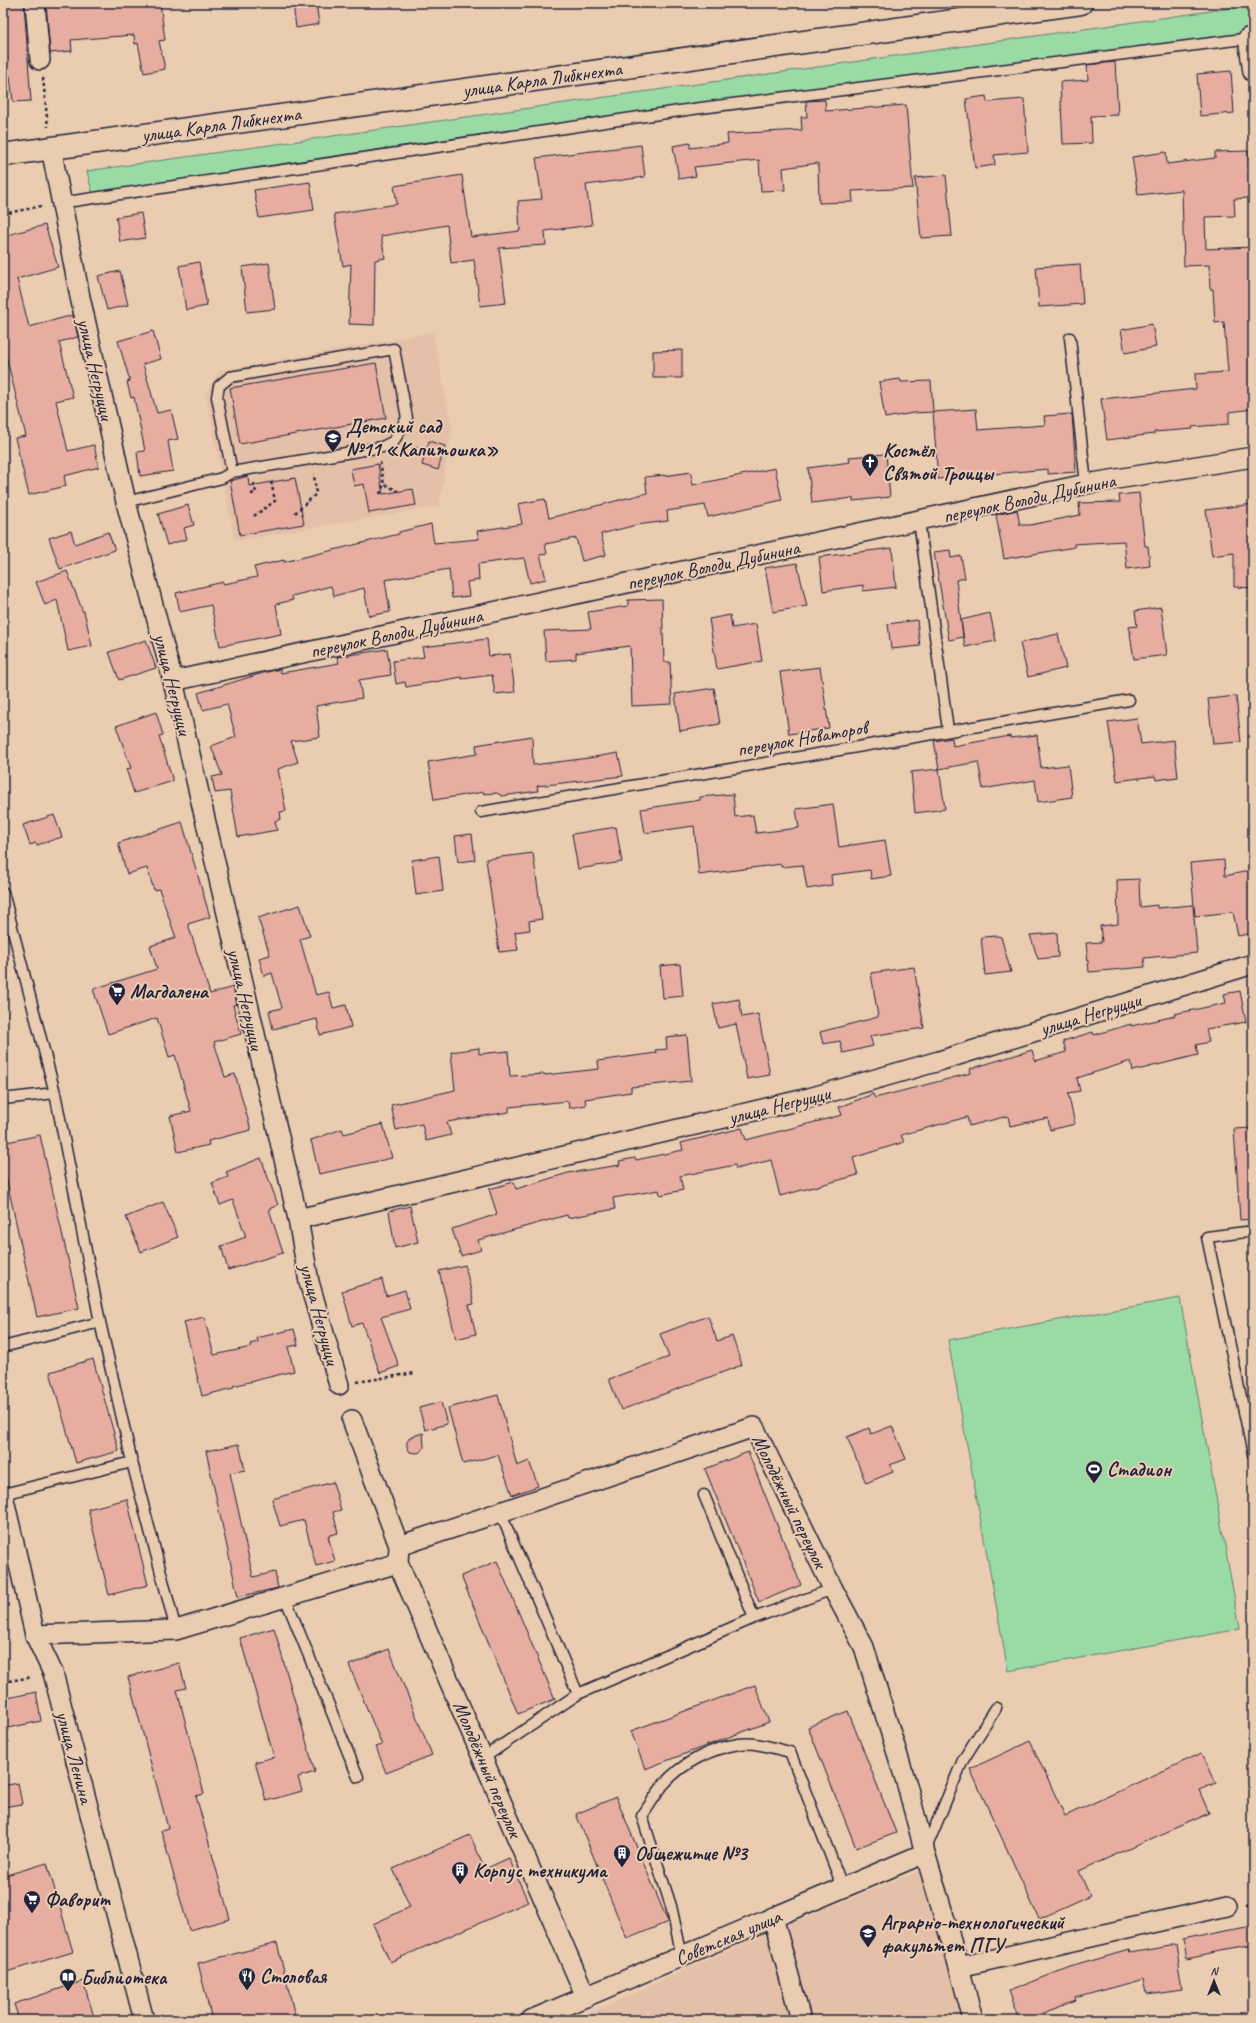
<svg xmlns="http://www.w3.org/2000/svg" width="1256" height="2023" font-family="Caveat,sans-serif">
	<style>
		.built { fill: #e5c0a9 }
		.green { fill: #9adba5; stroke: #5e7e70 }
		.building { fill: #e6ada0; stroke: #22223b }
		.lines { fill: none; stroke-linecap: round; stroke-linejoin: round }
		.service-casing { stroke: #22223b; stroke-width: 13 }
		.minor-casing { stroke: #22223b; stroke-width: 22 }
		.primary-casing { stroke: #22223b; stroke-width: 25 }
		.path { stroke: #22223b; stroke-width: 2.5; stroke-dasharray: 3 3; stroke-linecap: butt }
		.service { stroke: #eaccb0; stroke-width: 10 }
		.minor { stroke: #eaccb0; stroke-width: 19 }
		.primary { stroke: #eaccb0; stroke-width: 22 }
		.labels { text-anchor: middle; stroke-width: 4; stroke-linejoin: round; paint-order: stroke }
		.street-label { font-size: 20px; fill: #22223b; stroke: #eaccb0 }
		.poi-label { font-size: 20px; font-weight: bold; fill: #22223b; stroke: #eaccb0; text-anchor: start }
	</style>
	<rect width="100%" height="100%" fill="#eaccb0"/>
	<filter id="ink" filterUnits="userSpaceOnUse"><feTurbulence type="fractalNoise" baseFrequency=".025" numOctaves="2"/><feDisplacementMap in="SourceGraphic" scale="8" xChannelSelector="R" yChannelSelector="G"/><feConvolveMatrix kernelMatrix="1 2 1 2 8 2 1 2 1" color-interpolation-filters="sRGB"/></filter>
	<g filter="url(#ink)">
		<!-- built -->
		<path class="built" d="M433 332 452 429 439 506 235 541 206 394 219 371Z
			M929 1867 973 2020H575L777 1928Z"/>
		<!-- green -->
		<path class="green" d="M1253 5V38L693 109 94 199 87 171Z
			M1180 1298 1240 1629 1008 1671 948 1340Z"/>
		<!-- building -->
		<path class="building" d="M3 3H24L31 101 13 102 10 76 3 77Z
			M46 3H160L165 40 159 41 165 69 144 73 138 43 135 44 134 35 71 40 72 51 50 53Z
			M293 3H316L319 24 296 28Z
			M1115 62 1118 115 1091 116 1092 143 1063 144 1060 82 1088 80 1087 65Z
			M1231 71 1234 113 1200 116 1197 74Z
			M986 96 987 102 1024 99 1028 152 994 155 995 165 975 168 966 99Z
			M825 100 826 111 906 105 913 188 852 191 853 202 819 203 818 163 783 168 785 190 761 191 759 160 694 167 696 176 679 179 673 146 690 143V148L728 143 727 134 802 130 801 117H807L806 101Z
			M641 145 645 177 586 185 592 225 545 231 546 245 499 248 506 303 480 306 474 260 451 263 447 225 381 236 385 258 375 260 374 325 349 324 351 264 343 266 334 214 397 204 394 186 462 175 471 237 520 231 518 201 542 199 536 158Z
			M1248 151 1250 198 1234 199 1235 216 1205 217 1206 249 1253 247V409L1229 412V424L1192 427 1193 429 1154 432V434L1107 440 1101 399 1196 389 1195 374 1228 372 1224 322 1215 323 1213 289H1210L1209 265 1184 266 1182 190 1138 195 1132 157 1166 152 1167 164 1215 158V152Z
			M946 175 952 236 921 238 915 178Z
			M310 182 314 210 259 218 254 190Z
			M141 213 145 238 120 242 116 217Z
			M45 225 58 267 17 279 29 327 73 315 78 337 59 342 73 397 56 401 68 451 94 445 99 467 64 476 66 486 29 495 15 438 26 436 3 344V236Z
			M199 262 207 306 186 310 179 266Z
			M269 263 275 309 247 312 242 267Z
			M1080 264 1083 304 1039 307 1036 267Z
			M120 271 128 305 107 310 98 276Z
			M1152 324 1156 347 1125 353 1121 330Z
			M153 331 161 359 143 364 157 413 171 410 178 439 168 441 173 471 140 476 137 452 145 451 134 397 131 398 127 382 130 381 118 341Z
			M682 350V378H653V351Z
			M376 363 386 418 240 444 230 388Z
			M900 379 901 382 931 381 933 412 913 413 885 418 879 382Z
			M976 409 978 430 1045 425 1044 416 1072 414 1076 472 1048 474V469L938 479 933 412Z
			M429 441 445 446 438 470 422 465Z
			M886 454 890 497 853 501V498L812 503 808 468 850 462 849 457Z
			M378 464 383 494 413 489 416 505 369 513 364 484 354 486 351 469Z
			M775 468 782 500 708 517 705 505 667 511 668 521 636 525 601 534 606 555 582 561 576 538 545 544 547 554 540 555 546 579 530 583 524 558 478 564 479 580 467 582 469 596 452 598 449 569 385 580 390 612 369 616 364 588 334 596 331 586 292 596 293 600 276 604 281 634 220 646 211 605 180 612 176 593 223 582 224 584 257 577 254 567 284 560V562L399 534V532L431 524 434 543 479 539 477 531 522 524 518 504 545 499 549 518 647 493 645 477 664 475V476L691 472 693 485Z
			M248 476 249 486 295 478 304 524 240 535 230 481Z
			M1139 493 1145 546H1148L1150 566 1127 569 1124 541 1074 544 1075 547 1004 559 996 515 1017 510 1020 525H1030L1080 515 1079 503 1120 502 1119 495Z
			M1253 504V588L1234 587V553L1212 556 1206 510Z
			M188 505 194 525 184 528 187 539 167 545 158 514Z
			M71 531 75 544 108 532 115 550 60 569 49 538Z
			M892 548 896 587 863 591V585L823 591 819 557Z
			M950 550 951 558 961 556 965 578 956 580 963 637 949 640 934 552Z
			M797 563 807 606 773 612 765 568Z
			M67 571 83 612 84 611 92 646 68 651 57 600 45 605 36 582Z
			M662 599 664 662H670L672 704 632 706 630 646 576 653V659L546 661 544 631 591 629 588 612 628 606V600Z
			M1161 607 1167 655 1134 659 1129 627 1137 626 1135 611Z
			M990 613 996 641 965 647 961 620Z
			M730 615 732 628 756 624 762 661 717 669 709 619Z
			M917 620 920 646 891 649 888 624Z
			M1058 634 1066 668 1028 677 1020 643Z
			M487 639 489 656 510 654 515 692 495 694 492 675 462 679V677L406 687 405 682 396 684 393 661 424 657 422 647Z
			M146 640 156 668 119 680 109 652Z
			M387 649 391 675 359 680 362 698 316 706 320 737 291 741 298 762 278 769 286 811 280 812 281 819 275 821 277 830 238 837 230 791 215 793 212 777 222 775 211 746 236 737 227 704 203 710 198 693 263 673 280 669 281 673 339 663 337 657Z
			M820 667 829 728 789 734 780 672Z
			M714 688 720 724 680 731 675 694Z
			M1236 696 1241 742 1213 744 1208 699Z
			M156 712 163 735 159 736 173 781 134 793 126 769 131 768 116 726Z
			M1137 718 1141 744 1174 740 1178 777 1156 780 1155 776 1117 781 1108 722Z
			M1037 735 1041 768 1068 765 1072 797 1038 802 1035 780 983 789 978 762 939 769 934 741 952 738 953 746 1010 736V738Z
			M532 736 533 765 589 758 618 753 623 776 537 786 538 791 502 796 497 793 484 794V792L434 800 428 762 477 754 476 745Z
			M939 769 945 809 915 813 911 772Z
			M733 794 735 817 753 815 756 833 799 828 796 809 833 804 839 847 885 840 891 876 871 879 870 870 831 875 832 885 807 889 803 865 781 867V864L699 875 694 826 645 833 641 809 700 800V797Z
			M54 815 62 837 37 845 36 843 30 845 23 825Z
			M182 822 210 917 188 924 210 994 233 987 237 1004 233 1005 241 1034 214 1042 225 1077 235 1074 251 1130 208 1141 209 1145 178 1152 170 1116 191 1111 175 1055 169 1057 157 1018 108 1034 93 989 157 969 150 946 176 938 159 889 154 890 147 868 127 874 118 843Z
			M616 827 622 862 578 869 572 834Z
			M472 834 475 860 458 862 455 836Z
			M533 853 542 919 529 921 530 930 515 932 518 950 499 952 486 859Z
			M439 856 443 891 416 895 412 860Z
			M1224 860 1225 876 1253 870V933L1238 936 1233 912 1195 916 1190 863Z
			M1139 879 1140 907 1157 905V908L1193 905 1197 953 1144 958 1145 967 1089 972 1086 943 1102 942 1100 926 1118 924 1117 880Z
			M300 905 310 936 300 939 316 995 329 992 333 1008 346 1005 351 1027 320 1035 317 1019 273 1029 269 1011 282 1008 272 973 264 976 259 958 270 955 258 918Z
			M1057 933 1058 957 1038 959 1030 935Z
			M998 936 1001 937 1011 972 985 975 981 937Z
			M680 964 683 996 663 998 660 966Z
			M914 967 924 1028 870 1036 873 1046 843 1053 840 1041 823 1044 820 1032 878 1017 871 973Z
			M1240 991 1246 1022 1206 1029 1209 1042 1196 1045 1198 1055 1133 1071 1131 1061 1077 1078 1080 1091 1068 1093 1075 1124 1050 1130 1048 1118 1010 1126 1008 1116 969 1126 967 1117 901 1135 904 1142 853 1158 858 1175 780 1196 771 1160 736 1169 735 1165 680 1176 683 1190 660 1195 659 1190 613 1198 615 1209 568 1218 567 1215 478 1240 481 1250 461 1256 452 1229 497 1214 489 1189 514 1182 516 1189 568 1173 620 1165 619 1161 635 1158 636 1160 683 1150 681 1143 742 1128 746 1140 842 1115 839 1107 873 1094 875 1098 971 1073 970 1069 1032 1050 1035 1061 1066 1052 1063 1041 1093 1032 1094 1035 1131 1024V1026L1175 1016 1174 1014 1226 1003 1224 994Z
			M739 999 742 1017 758 1014 770 1075 747 1079 736 1024 718 1028 713 1004Z
			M687 1035 691 1081 631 1087V1092L585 1099 586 1105 569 1108 568 1101 509 1107V1112L447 1122 451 1135 426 1141 422 1124 396 1130 391 1105 455 1090 451 1052 479 1048V1054L508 1051 510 1076 545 1074V1075L599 1069 598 1061 656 1053 655 1050 667 1049 666 1037Z
			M383 1124 392 1158 319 1174 311 1140 342 1129 344 1134Z
			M1253 1128V1219L1240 1220 1234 1129Z
			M40 1135 79 1308 37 1317 3 1164V1143Z
			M261 1158 278 1205 269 1209 283 1253 228 1270 221 1246 246 1237 233 1200 220 1205 212 1183 228 1177 226 1172Z
			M163 1202 178 1237 141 1252 126 1217Z
			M410 1206 418 1242 395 1248 389 1211Z
			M465 1265 474 1304 469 1305 476 1334 456 1339 439 1271Z
			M382 1279 386 1296 405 1290 410 1309 381 1317 399 1366 380 1373 362 1323 352 1326 342 1291Z
			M708 1316 717 1341 732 1336 742 1365 621 1410 609 1379 669 1357 660 1334Z
			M204 1317 214 1355 251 1347 250 1344 258 1342 257 1338 294 1329 298 1345 288 1347 294 1371 233 1386V1388L202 1396 184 1322Z
			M93 1359 119 1451 76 1463 50 1372Z
			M498 1395 517 1466 529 1461 538 1486 512 1495 498 1455 463 1464 448 1408Z
			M441 1402 447 1424 425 1430 419 1408Z
			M892 1426 906 1459 890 1465 893 1472 866 1483 847 1437 869 1428 871 1434Z
			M423 1433 424 1447 421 1452 416 1453 410 1452 407 1447V1442L410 1437Z
			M239 1444 245 1470 230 1473 253 1577 275 1572 278 1588 238 1597 206 1451Z
			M748 1452 801 1585 759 1602 705 1469Z
			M333 1482 341 1510 333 1512 338 1533 328 1536 335 1561 316 1566 304 1520 280 1526 272 1499Z
			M127 1499 148 1585 109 1595 88 1509Z
			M497 1561 555 1699 518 1714 461 1576Z
			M274 1628 315 1772 298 1777 302 1791 266 1801 255 1762 274 1757 240 1638Z
			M389 1649 432 1755 386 1773 376 1747 382 1745 349 1665Z
			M179 1663 186 1688 177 1690 204 1794 196 1796 230 1919 189 1930 161 1830 168 1828 128 1677Z
			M755 1685 769 1722 645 1769 631 1731Z
			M36 1692 41 1721 3 1729V1699Z
			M848 1711 896 1833 856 1848 808 1727Z
			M1030 1741 1065 1816 1202 1753 1216 1783 1199 1790 1209 1813 1079 1871 1090 1896 1039 1919 970 1769Z
			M18 1783 22 1804 3 1807V1786Z
			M616 1797 668 1922 627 1939 576 1814Z
			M470 1835 485 1869 509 1858 528 1902 390 1962 373 1924 410 1907 393 1869Z
			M47 1863 73 1952 3 1973V1876Z
			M1251 1926 1253 1946 1186 1959 1182 1940Z
			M277 1943 296 2020H212L198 1963Z
			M1175 1945 1182 1990 1147 1995 1144 1979 1075 1998 1076 2001 1025 2020H1020L1009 1991 1070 1967 1129 1950 1130 1953Z
			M83 1981 95 2020H19L14 2004Z"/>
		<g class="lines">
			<!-- service casing -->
			<g class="service-casing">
				<path id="service" d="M60 203 693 109 1251 38
					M1070 338 1086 484
					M126 502 222 478 232 472 382 447 394 441 407 418 394 349 230 377 219 386 217 397 232 472
					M919 521 948 730
					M481 812 1129 700
					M3 892 55 1093 100 1322 3 1347
					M3 1099 55 1093
					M1253 1231 1207 1237 1253 1454
					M100 1322 132 1462 176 1630
					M3 1494 132 1462
					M704 1495 754 1618
					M500 1512 578 1694
					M285 1597 358 1777
					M483 1758 578 1694 754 1618 833 1589
					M925 1851 963 1760 996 1708
					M682 1956 671 1906 642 1816C649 1806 656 1794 664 1784 682 1763 712 1748 739 1744 756 1742 774 1748 790 1752L843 1888"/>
			</g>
			<!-- minor casing -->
			<g class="minor-casing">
				<path id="minor" d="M35 3 40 60
					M1248 38 1253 72
					M51 148 80 297 126 502 173 681 298 1219 309 1282 339 1385
					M173 681 1086 484 1253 457
					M298 1219 809 1098 939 1061 1253 964
					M352 1420 399 1546
					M3 1495 35 1635 53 1673 144 2020
					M398 1563 399 1546 754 1427 833 1589 864 1647 907 1785 925 1853 959 1967 973 2020
					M35 1635 176 1630 398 1563 586 1997
					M773 1917 801 2020
					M959 1967 1227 1906
					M531 2020 925 1853"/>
			</g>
			<!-- primary casing -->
			<g class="primary-casing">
				<path id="primary" d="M3 155 1081 3"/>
			</g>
			<!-- path -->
			<path class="path" d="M43 78 48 127
				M3 214 42 206
				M410 445 426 453
				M380 462 384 484 398 491
				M251 494 256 493 254 483
				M380 494 384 484
				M295 513 316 494 314 474
				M254 516 275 501 271 481
				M357 1382 415 1373
				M3 1682 32 1677
				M1246 1904 1253 1903"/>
			<!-- service -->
			<use href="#service" class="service"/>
			<!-- minor -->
			<use href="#minor" class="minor"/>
			<!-- primary -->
			<use href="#primary" class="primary"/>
		</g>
	</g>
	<!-- icons -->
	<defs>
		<g id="school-pin" transform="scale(0.9)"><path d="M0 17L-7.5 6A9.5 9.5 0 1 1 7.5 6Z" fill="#22223b" stroke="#eaccb0"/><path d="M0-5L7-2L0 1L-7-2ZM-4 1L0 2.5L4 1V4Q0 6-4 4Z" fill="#fff"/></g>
		<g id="church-pin" transform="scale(0.9)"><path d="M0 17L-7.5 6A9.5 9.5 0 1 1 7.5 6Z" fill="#22223b" stroke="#eaccb0"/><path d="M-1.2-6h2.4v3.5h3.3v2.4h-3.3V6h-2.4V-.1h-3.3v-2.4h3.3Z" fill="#fff"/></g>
		<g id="supermarket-pin" transform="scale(0.9)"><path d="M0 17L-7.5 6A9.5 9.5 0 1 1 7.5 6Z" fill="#22223b" stroke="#eaccb0"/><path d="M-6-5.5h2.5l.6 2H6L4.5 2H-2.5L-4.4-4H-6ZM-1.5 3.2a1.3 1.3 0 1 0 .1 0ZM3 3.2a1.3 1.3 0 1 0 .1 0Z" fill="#fff"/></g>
		<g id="stadium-pin" transform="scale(0.9)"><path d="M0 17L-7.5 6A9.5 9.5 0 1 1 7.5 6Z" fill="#22223b" stroke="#eaccb0"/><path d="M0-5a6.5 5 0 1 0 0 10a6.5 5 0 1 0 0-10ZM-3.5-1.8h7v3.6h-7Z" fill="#fff"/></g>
		<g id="building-pin" transform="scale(0.9)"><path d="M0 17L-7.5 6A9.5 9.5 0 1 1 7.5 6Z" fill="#22223b" stroke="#eaccb0"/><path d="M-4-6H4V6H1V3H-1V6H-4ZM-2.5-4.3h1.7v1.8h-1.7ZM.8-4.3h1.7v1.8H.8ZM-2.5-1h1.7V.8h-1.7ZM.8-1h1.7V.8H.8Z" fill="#fff"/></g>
		<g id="university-pin" transform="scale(0.9)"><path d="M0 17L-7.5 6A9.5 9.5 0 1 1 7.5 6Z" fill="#22223b" stroke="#eaccb0"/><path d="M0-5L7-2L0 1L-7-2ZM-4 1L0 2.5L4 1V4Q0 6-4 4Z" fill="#fff"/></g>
		<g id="restaurant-pin" transform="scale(0.9)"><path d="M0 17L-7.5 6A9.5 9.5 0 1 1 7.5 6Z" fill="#22223b" stroke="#eaccb0"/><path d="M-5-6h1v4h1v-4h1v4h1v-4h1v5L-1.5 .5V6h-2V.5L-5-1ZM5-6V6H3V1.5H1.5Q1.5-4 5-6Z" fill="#fff"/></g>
		<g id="library-pin" transform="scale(0.9)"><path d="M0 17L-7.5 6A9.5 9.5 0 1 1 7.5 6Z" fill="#22223b" stroke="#eaccb0"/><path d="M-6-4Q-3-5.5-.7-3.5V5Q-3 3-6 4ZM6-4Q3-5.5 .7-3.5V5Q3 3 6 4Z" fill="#fff"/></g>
	</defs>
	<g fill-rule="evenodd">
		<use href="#school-pin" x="333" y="438"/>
		<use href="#church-pin" x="870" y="462"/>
		<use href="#supermarket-pin" x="117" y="991"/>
		<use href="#stadium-pin" x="1094" y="1469"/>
		<use href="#building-pin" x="622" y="1853"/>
		<use href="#building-pin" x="460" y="1870"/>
		<use href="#supermarket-pin" x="32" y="1899"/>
		<use href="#university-pin" x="868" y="1933"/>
		<use href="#restaurant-pin" x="247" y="1976"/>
		<use href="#library-pin" x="68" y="1977"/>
	</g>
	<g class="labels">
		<!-- street labels -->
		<g class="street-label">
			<text transform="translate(542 79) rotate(-8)" y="7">улица Карла Либкнехта</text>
			<text transform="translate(221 124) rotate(-8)" y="7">улица Карла Либкнехта</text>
			<text transform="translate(96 369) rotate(77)" y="7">улица Негруцци</text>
			<text transform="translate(1029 498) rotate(-12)" y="7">переулок Володи Дубинина</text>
			<text transform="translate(713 565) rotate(-12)" y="7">переулок Володи Дубинина</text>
			<text transform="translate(396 633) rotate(-12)" y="7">переулок Володи Дубинина</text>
			<text transform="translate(173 684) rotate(76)" y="7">улица Негруцци</text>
			<text transform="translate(802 738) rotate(-10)" y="7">переулок Новаторов</text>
			<text transform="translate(246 999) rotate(77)" y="7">улица Негруцци</text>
			<text transform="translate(1090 1014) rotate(-17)" y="7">улица Негруцци</text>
			<text transform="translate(779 1105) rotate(-14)" y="7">улица Негруцци</text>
			<text transform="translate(320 1314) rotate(75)" y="7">улица Негруцци</text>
			<text transform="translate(790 1501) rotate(64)" y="7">Молодёжный переулок</text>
			<text transform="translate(75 1757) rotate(75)" y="7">улица Ленина</text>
			<text transform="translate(488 1769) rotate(67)" y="7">Молодёжный переулок</text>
			<text transform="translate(728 1937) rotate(-23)" y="7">Советская улица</text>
		</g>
		<!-- poi labels -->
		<g class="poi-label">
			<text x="346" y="433">Детский сад<tspan x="346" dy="23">№11 «Капитошка»</tspan></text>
			<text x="883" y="457">Костёл<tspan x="883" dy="23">Святой Троицы</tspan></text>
			<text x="130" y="998">Магдалена</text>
			<text x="1107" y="1476">Стадион</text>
			<text x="635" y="1860">Общежитие №3</text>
			<text x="473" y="1877">Корпус техникума</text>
			<text x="45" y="1906">Фаворит</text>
			<text x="881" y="1929">Аграрно-технологический<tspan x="881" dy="23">факультет ПГУ</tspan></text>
			<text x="260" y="1983">Столовая</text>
			<text x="81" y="1984">Библиотека</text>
		</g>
	</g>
	<!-- margin -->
	<rect width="1256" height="2023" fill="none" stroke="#eaccb0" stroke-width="16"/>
	<rect x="8" y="8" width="1240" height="2007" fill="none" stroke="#22223b" stroke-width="1.5" filter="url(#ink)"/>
	<!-- north arrow -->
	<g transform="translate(1214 1981)" stroke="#eaccb0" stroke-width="3" paint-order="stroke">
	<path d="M0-3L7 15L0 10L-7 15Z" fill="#22223b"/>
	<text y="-6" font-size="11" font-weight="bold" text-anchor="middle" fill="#22223b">N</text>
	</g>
</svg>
